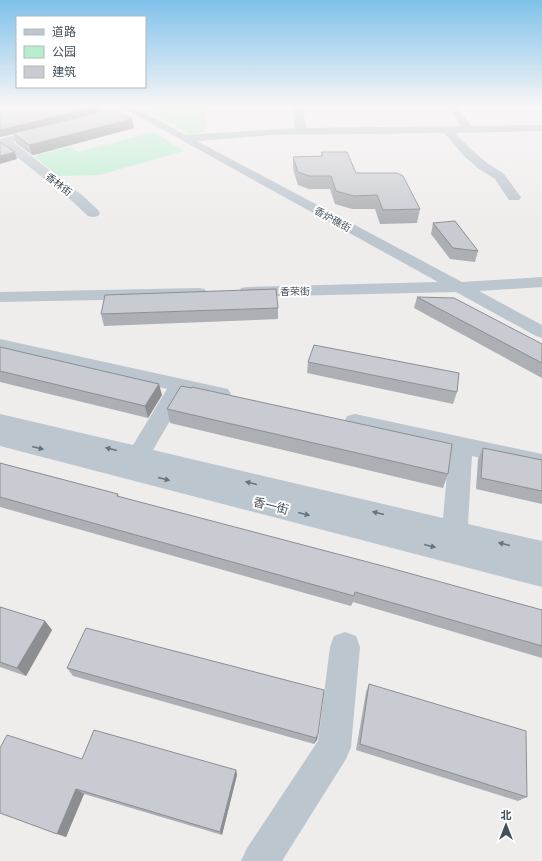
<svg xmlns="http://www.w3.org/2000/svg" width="542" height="861" font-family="Inter,'Noto Sans SC',sans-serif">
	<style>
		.green { fill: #b7efce }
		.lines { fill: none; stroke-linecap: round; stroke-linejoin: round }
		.minor { fill: #bcc6cf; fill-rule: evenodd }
		.wall { fill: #acafb4 }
		.shaded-wall { fill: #8c8e92 }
		.building { fill: #c8cbd1; stroke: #8c8e92 }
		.oneway { fill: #68737c }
		.labels { text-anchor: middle; stroke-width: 4; stroke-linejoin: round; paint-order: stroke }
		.far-street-label { font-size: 10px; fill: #444f59; stroke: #fff }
		.street-label { font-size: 12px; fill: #444f59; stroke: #fff }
	</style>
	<rect width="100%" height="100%" fill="#efecec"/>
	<!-- green -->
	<path class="green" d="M152 106H209L203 132 189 134 146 110Z
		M154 132 184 151 99 175 58 176 34 156 70 147 78 152Z"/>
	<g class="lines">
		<!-- minor -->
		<path class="minor" d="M120 106H132L186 135 295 128 293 106H303L306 128 461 126 447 106H457L471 126 542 125V131L455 133 473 151 487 163 503 173 521 197 519 200H509L495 179 479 169 465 157 444 133 271 135 197 141 462 282 542 277V287L479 291 542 325V338L536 336 456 292 247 297 241 296 239 292 241 288 247 287 438 282Z
			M43 128 47 129 48 131 47 133 13 142 82 195 98 210 100 213 98 216 93 217 88 216 72 201 2 145H0V139Z
			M199 288 205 289 207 293 205 297 199 298 0 302V292Z
			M0 339 228 389 231 394 228 399 221 401 186 393 153 450 443 518 449 451 347 428 344 422 347 416 355 414 542 454V472L472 456 468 524 542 541V587L0 446V414L133 445 167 389 0 351Z
			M345 632 356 636 360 647 351 747 346 759 282 861H241L247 848 318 741 330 647 334 636Z"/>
	</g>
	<!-- wall -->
	<path class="wall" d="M0 106H102L103 111 69 120 134 128 32 155 16 143 14 134 0 137Z
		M321 152 356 173 420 209 417 223 380 224 375 209H352L335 204 330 189H309L298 185 293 169V157L321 156Z
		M433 223 478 251 475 262 450 259 431 234Z
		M417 297 542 344V378L414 308Z
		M278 308V319L104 326 101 314Z
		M0 347 162 395 148 418 0 382Z
		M308 362 457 392 453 404 307 373Z
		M192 388 448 474 443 488 170 423 167 409Z
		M483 448 542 460V504L476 489 478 459Z
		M0 463 118 494 119 497 542 610V658L353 602 351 606 0 507Z
		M0 607 45 621 52 630 26 676 0 667Z
		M67 668 324 690 317 740 314 744 73 676Z
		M369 684 527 797 518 801 356 750 366 692Z
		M82 759 236 770 237 775 222 835 84 794 66 837 0 813Z"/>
	<!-- shaded-wall -->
	<path class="shaded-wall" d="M99 106H102L103 111 0 137V130Z
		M132 119 134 128 38 154 32 155 29 145Z
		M15 152 17 159 0 164V156Z
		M159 384 162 395 148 418 145 406Z
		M45 621 52 630 26 676 17 668Z
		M318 734 317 740 314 744 316 738Z
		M236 770 237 775 222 835 220 832Z
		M76 789 84 794 66 837 57 834Z"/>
	<!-- building -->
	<path class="building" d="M0 106H99L0 130Z
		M114 109 132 119 29 145 13 133Z
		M0 142 15 152 0 156Z
		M321 152H347L356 173H397L403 176 420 209 383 210 377 195 354 196 336 191 331 176H309L298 172 293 157 323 156Z
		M455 221 478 251 453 248 433 223Z
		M276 289 278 308 101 314 105 295Z
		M417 297 454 298 542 344V363Z
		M314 345 459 373 457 392 308 362Z
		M0 347 159 384 145 406 0 371Z
		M181 386 192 388V387L452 444 448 474 167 409Z
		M483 448 542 460V491L481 478Z
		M0 463 118 494 117 496 383 566 542 610V646L355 592 354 596 0 497Z
		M0 607 45 621 17 668 0 662Z
		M86 628 324 690 318 734 316 738 67 668Z
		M369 684 526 731 527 797 360 744Z
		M94 730 236 770 220 832 76 789 57 834 0 813V748L7 735 82 759Z"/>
	<!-- one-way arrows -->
	<defs><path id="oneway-solid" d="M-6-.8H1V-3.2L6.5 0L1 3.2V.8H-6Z"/></defs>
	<g class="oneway">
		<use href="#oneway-solid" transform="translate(38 448) rotate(14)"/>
		<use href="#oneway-solid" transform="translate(111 449) rotate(-166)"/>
		<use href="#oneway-solid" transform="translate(164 479) rotate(14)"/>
		<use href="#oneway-solid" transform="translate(251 483) rotate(-166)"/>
		<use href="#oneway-solid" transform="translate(378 513) rotate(-166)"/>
		<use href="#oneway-solid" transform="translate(304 514) rotate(14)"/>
		<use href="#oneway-solid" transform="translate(504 544) rotate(-166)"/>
		<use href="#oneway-solid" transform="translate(430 546) rotate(14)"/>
	</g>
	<!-- sky -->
	<linearGradient id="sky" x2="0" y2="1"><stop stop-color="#7fc1ea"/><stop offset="0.47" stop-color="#f8f6f6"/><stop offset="1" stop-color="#f8f6f6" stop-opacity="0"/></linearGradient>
	<rect width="542" height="226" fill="url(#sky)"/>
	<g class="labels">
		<!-- far-street labels -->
		<g class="far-street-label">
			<text transform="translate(59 184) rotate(38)" y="4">香林街</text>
			<text transform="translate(333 219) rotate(29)" y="4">香炉礁街</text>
			<text transform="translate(295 291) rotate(-1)" y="4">香荣街</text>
		</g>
		<!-- street labels -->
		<g class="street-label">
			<text transform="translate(271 506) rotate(14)" y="4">香一街</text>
		</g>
	</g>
	<!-- legend -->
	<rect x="16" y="16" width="130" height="72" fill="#ffffff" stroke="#b4b9bd"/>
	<rect x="24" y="29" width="20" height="6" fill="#bcc6cf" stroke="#b4b9bd"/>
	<text x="52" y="36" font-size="12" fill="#444f59">道路</text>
	<rect x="24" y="46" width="20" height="12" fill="#b7efce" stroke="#b4b9bd"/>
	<text x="52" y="56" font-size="12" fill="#444f59">公园</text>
	<rect x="24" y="66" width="20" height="12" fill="#c8cbd1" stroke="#b4b9bd"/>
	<text x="52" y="76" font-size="12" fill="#444f59">建筑</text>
	<!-- north arrow -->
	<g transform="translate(506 825)" stroke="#ffffff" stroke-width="3" paint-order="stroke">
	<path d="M0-3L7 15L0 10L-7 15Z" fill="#444f59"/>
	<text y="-6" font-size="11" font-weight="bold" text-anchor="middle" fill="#444f59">北</text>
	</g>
</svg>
